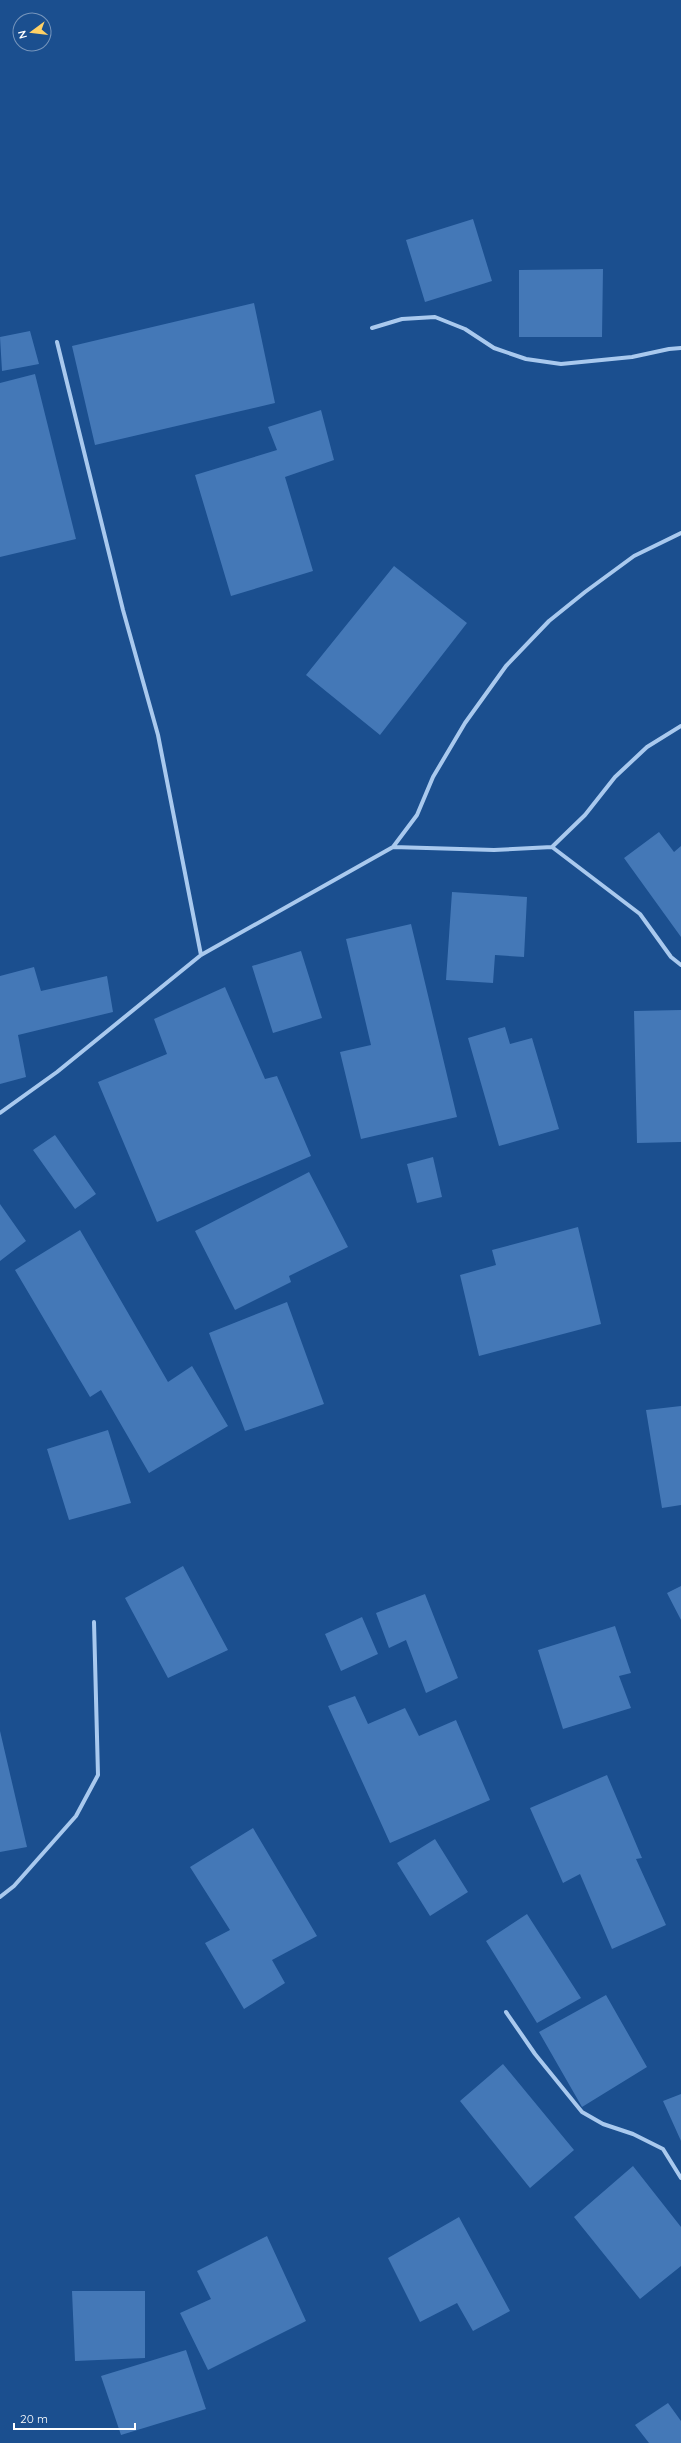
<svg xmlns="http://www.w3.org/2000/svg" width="681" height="2443" font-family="Quicksand,sans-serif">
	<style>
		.building { fill: #4478b7 }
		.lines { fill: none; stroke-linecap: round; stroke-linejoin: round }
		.street { stroke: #a9c9ee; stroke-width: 4 }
	</style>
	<rect width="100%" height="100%" fill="#1b4f8f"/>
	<!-- building -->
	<path class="building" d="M473 219 492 281 425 302 406 240Z
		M603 269 602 337H519V270Z
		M254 303 275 403 95 445 72 346Z
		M30 331 39 364 2 371 0 337Z
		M35 374 76 539 0 557V383Z
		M321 410 334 460 285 477 313 571 231 596 195 475 277 450 268 427Z
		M394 566 467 623 380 735 306 675Z
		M659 832 674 852 681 846V937L624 858Z
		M452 892 527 897 524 957 495 955 493 983 446 980Z
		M411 924 457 1117 361 1139 340 1052 371 1045 346 939Z
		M301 951 322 1018 273 1033 252 966Z
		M34 967 41 991 107 976 113 1012 18 1035 26 1077 0 1084V976Z
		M225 987 265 1079 277 1076 311 1156 157 1222 98 1082 167 1054 154 1019Z
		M681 1010V1142L637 1143 634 1011Z
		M505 1027 510 1044 532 1038 559 1129 499 1146 468 1038Z
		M55 1135 96 1194 75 1209 33 1150Z
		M433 1157 442 1197 417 1203 407 1164Z
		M309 1172 348 1247 289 1276 291 1282 235 1310 195 1231Z
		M0 1204 26 1241 0 1261Z
		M578 1227 601 1324 479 1356 460 1275 496 1265 492 1250Z
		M80 1230 168 1382 192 1366 228 1426 149 1473 101 1390 90 1397 15 1270Z
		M287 1302 324 1404 245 1431 209 1333Z
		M681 1406V1505L662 1508 646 1410Z
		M108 1430 131 1503 69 1520 47 1449Z
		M183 1566 228 1650 168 1678 125 1598Z
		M681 1586V1620L667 1593Z
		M425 1594 458 1678 426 1693 406 1640 389 1648 376 1613Z
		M362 1617 378 1654 341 1671 325 1634Z
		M615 1626 631 1673 619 1676 631 1708 563 1729 538 1650Z
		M355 1696 368 1724 405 1708 419 1736 456 1720 490 1800 390 1843 328 1706Z
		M0 1731 27 1847 0 1852Z
		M607 1775 642 1858 636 1859 666 1925 612 1949 580 1874 563 1883 530 1808Z
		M253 1828 317 1936 272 1960 285 1983 244 2009 205 1943 230 1930 190 1867Z
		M435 1839 468 1892 430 1916 397 1863Z
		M527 1914 581 1998 537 2023 486 1941Z
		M606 1995 647 2067 582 2107 539 2032Z
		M503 2064 574 2150 530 2188 460 2101Z
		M681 2094V2141L663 2101Z
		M633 2166 681 2227V2266L640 2299 574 2217Z
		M459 2217 510 2311 473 2331 457 2303 420 2322 388 2258Z
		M267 2236 306 2321 208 2370 180 2313 211 2299 197 2271Z
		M72 2291H145V2358L75 2361Z
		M186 2350 206 2409 121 2435 101 2376Z
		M668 2403 681 2421V2443H649L635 2425Z"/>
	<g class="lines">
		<!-- street -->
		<path class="street" d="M372 328 402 319 435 317 465 329 494 348 526 359 561 364 632 357 669 349 681 348
			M57 342 123 610 158 735 201 955
			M393 847 417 815 433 777 465 723 506 666 549 621 585 592 634 556 681 533
			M552 847 585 815 615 777 647 747 681 726
			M0 1113 57 1072 201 955 393 847 494 850 552 847 640 914 671 957 681 965
			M0 1897 14 1886 76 1816 98 1775 94 1622
			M506 2012 535 2054 582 2112 603 2124 633 2134 663 2149 681 2178"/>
	</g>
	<!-- north arrow -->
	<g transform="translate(32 32) rotate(255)"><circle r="19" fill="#1b4f8f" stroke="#7695bc"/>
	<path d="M0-3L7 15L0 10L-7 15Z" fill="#ffd166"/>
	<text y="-6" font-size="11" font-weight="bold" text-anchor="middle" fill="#ffffff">N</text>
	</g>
	<!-- scale -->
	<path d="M14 2423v6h121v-6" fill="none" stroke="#ffffff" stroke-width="2"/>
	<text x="20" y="2423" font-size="12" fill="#ffffff" stroke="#1b4f8f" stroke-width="3" paint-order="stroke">20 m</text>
</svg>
